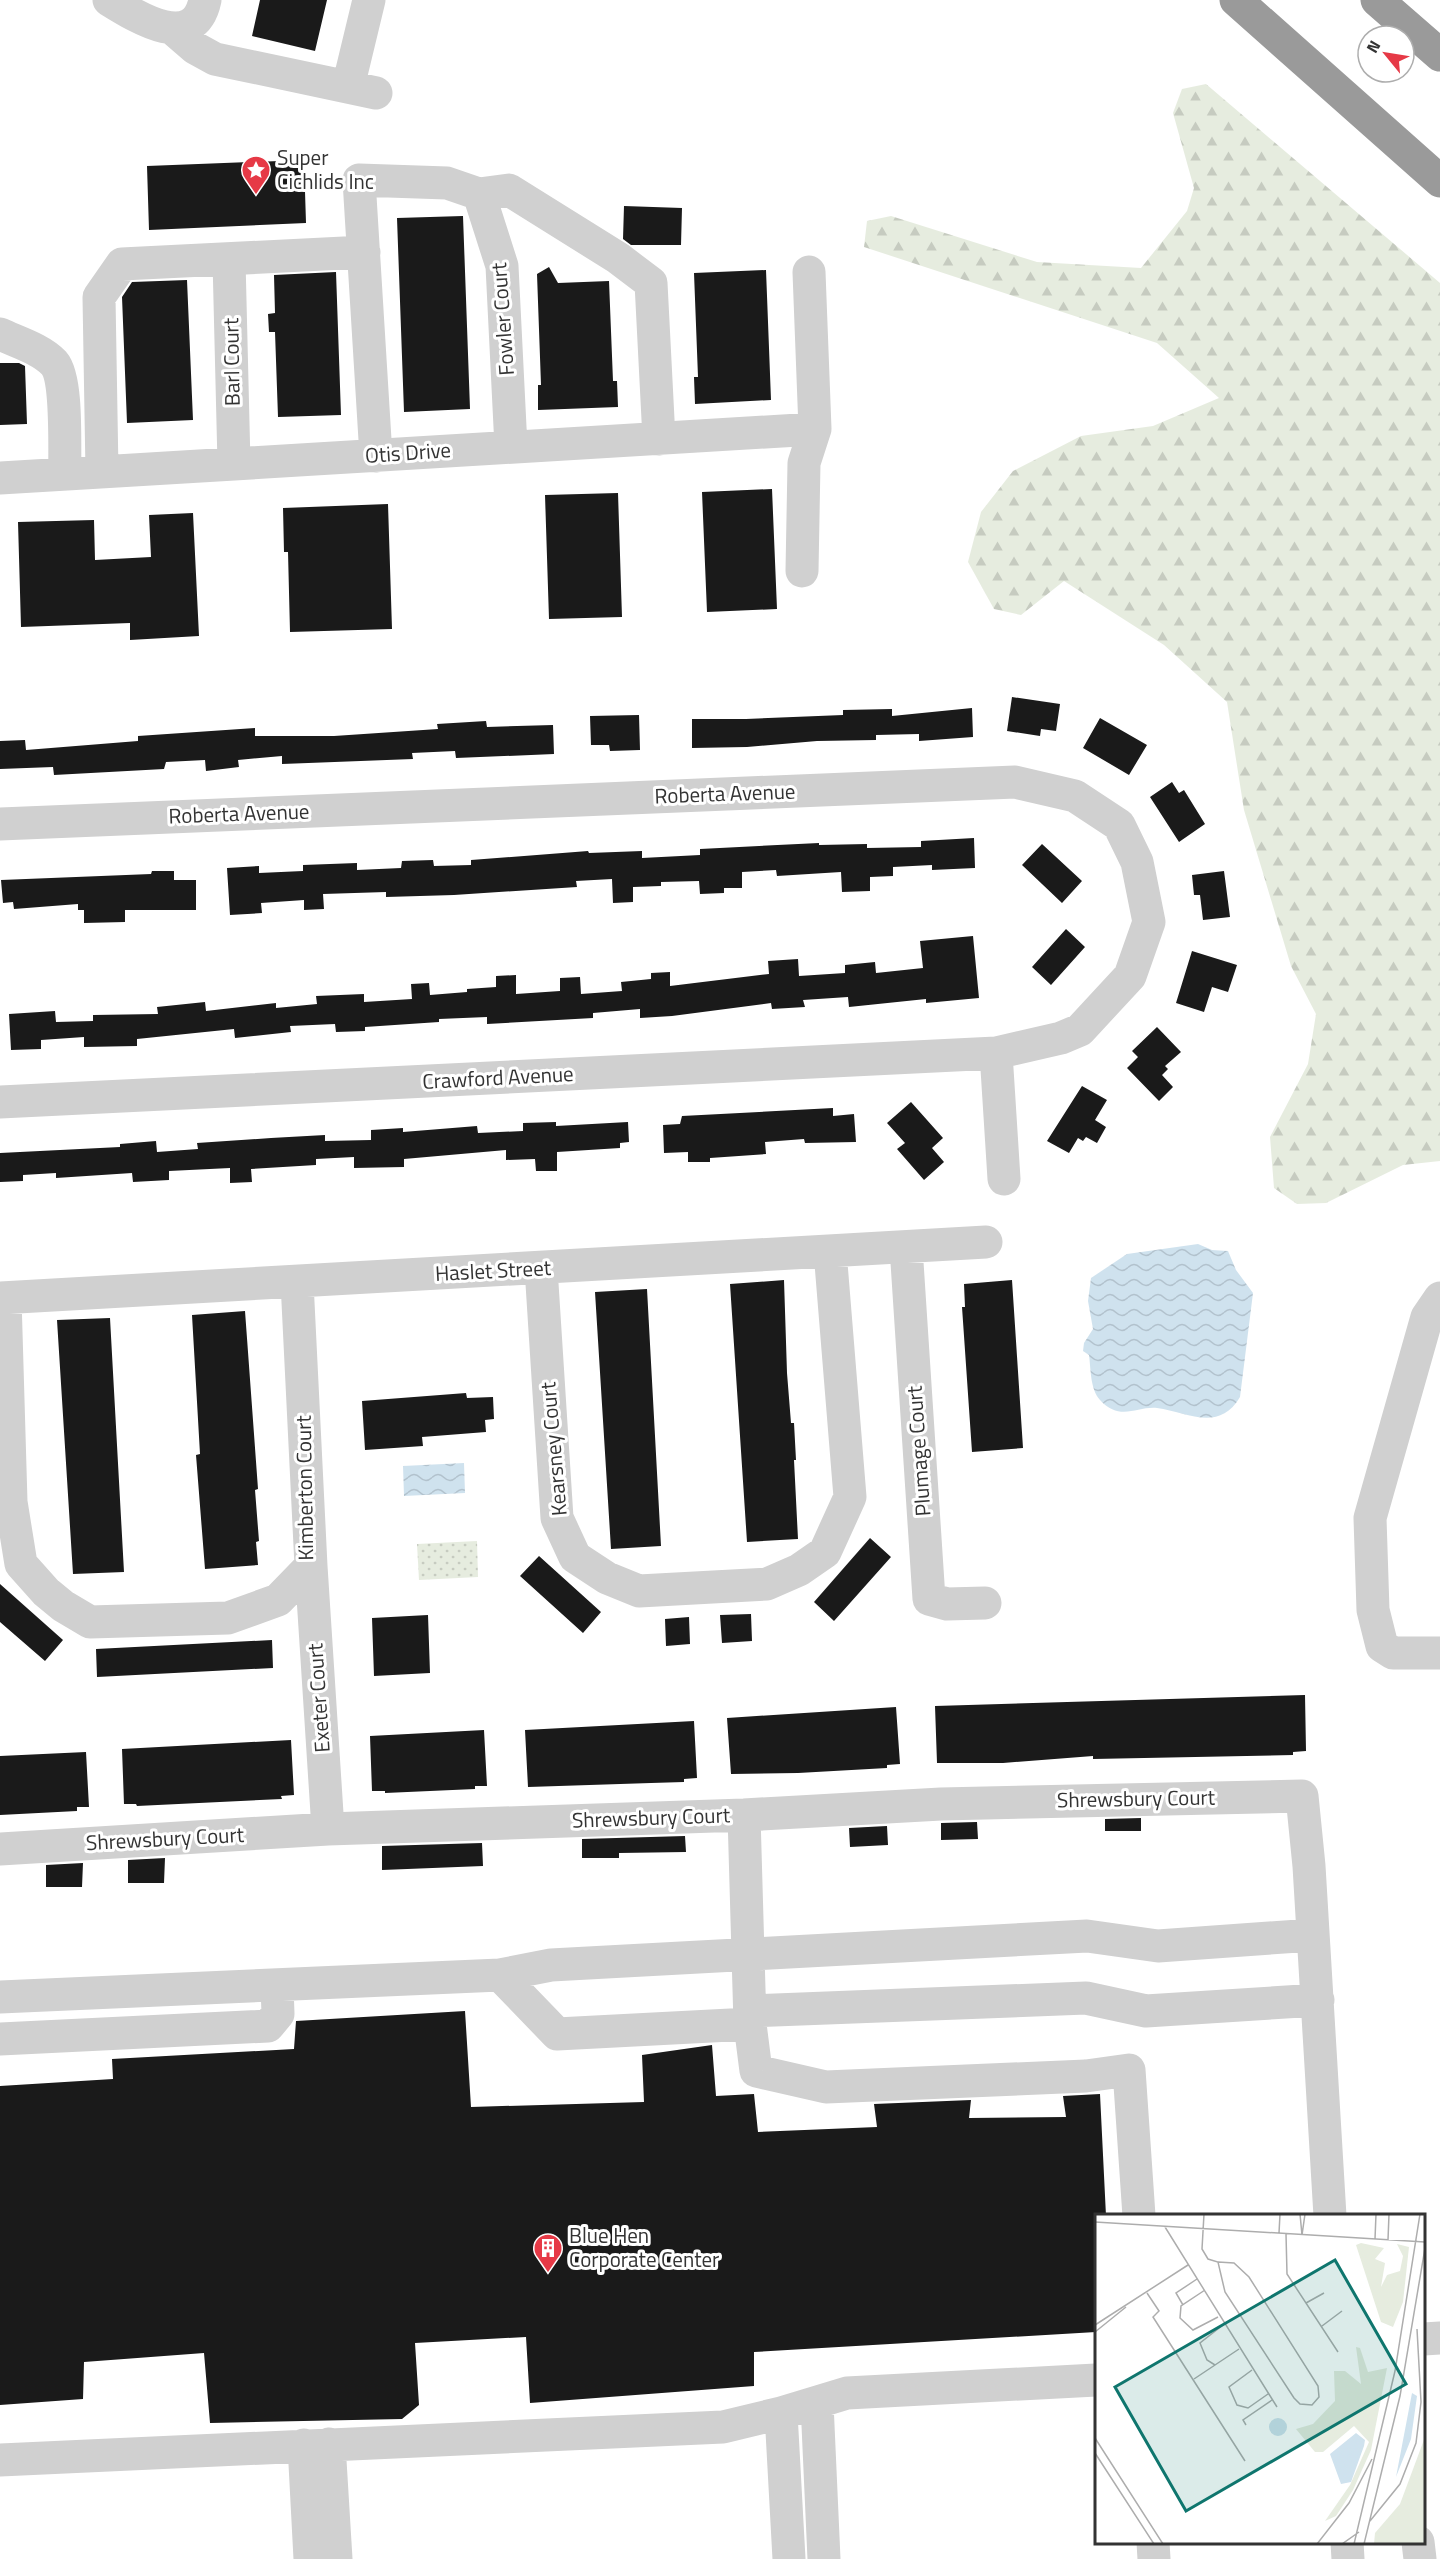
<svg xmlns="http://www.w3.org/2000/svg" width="1440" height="2559" font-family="'Titillium Web',sans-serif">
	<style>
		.forest { fill: url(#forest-firs) }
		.park { fill: url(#park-dots) }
		.water { fill: url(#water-waves) }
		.building { fill: #1a1a1a }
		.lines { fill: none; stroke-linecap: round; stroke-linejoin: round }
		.minor { stroke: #d0d0d0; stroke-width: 33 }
		.highway { stroke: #9a9a9a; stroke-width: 33 }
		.labels { text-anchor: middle; stroke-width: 6; stroke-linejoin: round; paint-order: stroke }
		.poi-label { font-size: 21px; fill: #333; stroke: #fff; text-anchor: start }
		.street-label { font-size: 21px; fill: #333; stroke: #fff }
		.inset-road { fill: none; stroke: #adadad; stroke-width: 1.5 }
		.view { fill: #0f766e; fill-opacity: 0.15; stroke: #0f766e; stroke-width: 3 }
		.inset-edge { fill: none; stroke: #333; stroke-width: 3 }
	</style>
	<defs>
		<pattern id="forest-firs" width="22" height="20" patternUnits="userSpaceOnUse" patternTransform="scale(1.5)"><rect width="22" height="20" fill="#e6ecdf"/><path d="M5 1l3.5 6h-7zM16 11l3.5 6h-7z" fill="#c6cbc0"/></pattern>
		<pattern id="park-dots" width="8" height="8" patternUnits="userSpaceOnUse" patternTransform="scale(1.5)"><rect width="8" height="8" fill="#e6ecdf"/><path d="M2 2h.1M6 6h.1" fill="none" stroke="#c6cbc0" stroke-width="1.8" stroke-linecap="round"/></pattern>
		<pattern id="water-waves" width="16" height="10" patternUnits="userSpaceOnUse" patternTransform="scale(1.5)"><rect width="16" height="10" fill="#cfe2ee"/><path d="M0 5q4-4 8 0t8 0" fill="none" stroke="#b2c2cd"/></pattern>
	</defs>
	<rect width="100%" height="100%" fill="#fff"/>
	<!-- forest -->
	<path class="forest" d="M1206 84 1440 283V1161L1403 1165 1326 1203 1297 1204 1274 1188 1270 1137 1308 1064 1316 1014 1291 966 1244 810 1227 702 1164 645 1064 581 1021 615 994 609 968 562 981 512 1013 471 1081 436 1153 426 1219 398 1157 343 864 247 867 221 891 216 1037 262 1141 268 1187 211 1194 188 1173 113 1182 89Z"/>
	<!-- park -->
	<path class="park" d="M477 1541 478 1577 419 1580 417 1544Z"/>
	<!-- water -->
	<path class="water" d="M1198 1244 1212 1250 1228 1251 1236 1270 1253 1293 1240 1397C1219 1433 1187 1412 1157 1408 1137 1406 1120 1422 1100 1400 1090 1389 1091 1369 1089 1355L1083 1351 1084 1343 1093 1329 1088 1301 1091 1278 1127 1254Z
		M464 1463 465 1493 404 1496 403 1466Z"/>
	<!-- building -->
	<path class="building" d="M260 0H327L315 51 252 36Z
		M304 160 306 223 149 230 147 166Z
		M624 206 682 208 681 245H631L623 239Z
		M463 216 470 409 404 412 397 218Z
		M549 267 558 283 609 281 613 381H617L618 407 538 410V385H541L537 274Z
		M766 270 771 400 695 404 694 377H698L694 273Z
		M336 272 341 415 278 417 275 332H269L268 314 275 313 274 275Z
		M187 280 193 420 127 423 122 297 132 282Z
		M0 363H19L25 366 27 424 0 425Z
		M772 489 777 609 707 612 702 492Z
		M618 493 622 617 549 619 545 495Z
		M388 504 392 629 290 632 288 552H284L283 508Z
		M193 513 199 636 130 640V623L21 627 18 522 94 520 95 560 151 557 149 515Z
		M1012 697 1060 704 1056 731 1041 729 1040 736 1007 731Z
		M972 708 973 737 919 741V734L876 735V740L817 741 747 747 692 748V719H746L843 715V710L892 709V716Z
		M639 715 640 750 610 751 609 745H591L590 716Z
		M1100 718 1147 745 1129 775 1083 748Z
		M486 721 487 727 553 725 554 754 456 758 455 751 412 753 413 759 282 764V756L238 760 239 767 206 771 205 760 166 762 164 769 54 775 53 767 0 769V741L25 740 26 750 138 741V736L255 728V736H334L438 729 437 724Z
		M1172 782 1179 793 1184 790 1205 824 1179 842 1150 797Z
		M974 838 975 868 932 870V865L893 867V876L870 877V891L842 892 841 872 777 876 776 870 742 872V888H724V893L700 894 699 881 661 882V886L633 887V902L613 903 612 879 576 881 577 887 454 895 386 897V892L323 894 324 909 304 910V900L261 903 262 913 230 915 227 868 259 866V873L303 871V865L357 863V870L401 868 402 861 433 860 434 866 471 865V860L588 851 589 853 642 851V858L700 855V849L819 843V845L867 844V848L921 847V841Z
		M1042 844 1082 881 1062 903 1022 865Z
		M152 871H174V880H196V910H125V922L84 923V910H78V904L14 909 13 902 3 903 1 880 151 874Z
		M1224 871 1230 917 1203 920 1200 895H1194L1192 875Z
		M1066 929 1085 947 1051 985 1032 967Z
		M973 936 979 998 926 1003V999L849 1007 848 997 803 1000 805 1007 772 1009 771 1003 672 1016 640 1018V1009L593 1013V1018L487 1024V1017L439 1019V1022L365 1027V1031L336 1032 335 1024 290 1026 291 1032 235 1038 234 1029 137 1039V1046L84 1047V1037L41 1040V1049L11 1050 9 1014 55 1011 56 1022 93 1021V1015L158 1014 157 1007 205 1002 206 1011 276 1003V1008L317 1004 316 996 364 994V1002L412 999 411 984 429 983 430 995 467 992V989L496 987V976L516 975V994L560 991V978L580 977 581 994 622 991 621 982 651 979V973L670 972V986L769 974 768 961 798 959 799 976 845 973V965L875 962 876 973 923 968 920 941Z
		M1192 951 1237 965 1228 992 1212 987 1204 1012 1176 1003Z
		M1157 1027 1181 1052 1165 1066 1168 1069 1162 1075 1173 1087 1159 1101 1127 1068 1138 1057 1132 1051Z
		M1082 1086 1107 1100 1095 1120 1106 1127 1097 1143 1086 1137 1083 1141 1078 1138 1069 1153 1047 1141Z
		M911 1102 943 1138 932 1148 944 1162 924 1180 897 1149 905 1143 887 1123Z
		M833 1108V1116L854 1114 856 1142 805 1143 804 1139 765 1142 766 1154 710 1158V1162H688V1152L664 1153 663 1125 680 1124 682 1116Z
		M556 1122V1126L628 1122 629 1142 620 1143V1148L557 1152V1171H536L535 1159 506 1160V1150L404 1159V1167L354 1168V1157L316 1159V1165L251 1169 252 1182 230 1183V1168L169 1171V1180L133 1182 132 1173 56 1178V1173L23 1175V1181L0 1182V1153L120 1147V1144L156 1141 157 1152 198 1149 197 1143 271 1138 325 1135V1141L371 1140V1130L403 1128V1132L477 1126 478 1133 523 1131V1123Z
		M784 1280 787 1373 791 1423H794L796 1460H794L798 1539 747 1542 730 1284Z
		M1012 1280 1023 1448 972 1452 962 1307H965L964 1284Z
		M647 1289 661 1546 611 1549 595 1292Z
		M245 1311 258 1489 255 1490 259 1541 256 1542 258 1565 205 1569 196 1455 200 1454 192 1315Z
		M110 1318 124 1572 73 1574 57 1320Z
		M466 1393 467 1398 493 1397 494 1419 485 1420 486 1432 422 1437 423 1446 365 1450 362 1401Z
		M870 1538 891 1557 834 1621 814 1602Z
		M539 1556 601 1612 583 1633 520 1576Z
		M0 1584 63 1640 45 1661 0 1622Z
		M751 1614 752 1641 722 1643 720 1615Z
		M428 1615 430 1673 374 1676 372 1618Z
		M689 1617 690 1644 666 1646 665 1619Z
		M272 1640 273 1668 97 1677 96 1649Z
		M1305 1695 1306 1751 1293 1752V1755L1093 1759V1756L1003 1763H937L935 1706Z
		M896 1707 900 1764 887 1765V1768L798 1773 731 1774 727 1718Z
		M694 1721 697 1778 684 1779V1782L651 1783 528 1787 525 1730Z
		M484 1730 487 1786H475V1789L385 1793V1791H372L370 1736Z
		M291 1740 294 1795 281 1796 282 1799 137 1806 136 1804H124L122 1749Z
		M86 1752 89 1807H77V1811L0 1815V1756Z
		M1141 1818V1831H1105V1819Z
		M977 1822 978 1839 941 1840V1823Z
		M887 1826 888 1845 850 1847 849 1828Z
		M685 1836 686 1852 619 1853V1858H582V1839Z
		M482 1843 483 1866 382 1870V1846Z
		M165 1858 164 1883H128V1860Z
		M83 1863 82 1887H46V1865Z
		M465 2011 471 2107 644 2102 642 2055 712 2045 716 2096 754 2094 758 2132 877 2127 874 2104 971 2100 969 2118 1066 2117 1063 2096 1100 2094 1106 2216H1096V2332L754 2352V2386L530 2403 526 2337 415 2343 419 2405 402 2419 210 2423 204 2353 84 2362 83 2399 0 2405V2086L113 2079 112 2059 294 2049 296 2021Z"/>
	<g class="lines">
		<!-- minor -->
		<path class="minor" d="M109 0C138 18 194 53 205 0
			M173 29 195 48 215 59 376 93
			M348 87 369 0
			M479 194 502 266 511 447
			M229 260 234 464
			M0 334C17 342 41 349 54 363 68 379 64 450 65 474
			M376 456 359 180 447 183 479 194 509 190 618 258 651 283 659 439
			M102 472 99 297 122 264 364 252
			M0 478 815 429
			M802 571 804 463 815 429 809 272
			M0 824 1015 782 1075 796 1119 825 1137 862 1149 922 1130 976 1080 1030 1061 1038 996 1053 0 1102
			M996 1053 1004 1179
			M906 1247 929 1599 947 1604 985 1603
			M541 1268 557 1518 575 1557 607 1578 639 1591 767 1584 799 1570 825 1552 850 1497 830 1251
			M297 1282 311 1566 328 1829
			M0 1298 986 1242
			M5 1298 11 1502 21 1564 46 1592 63 1606 90 1622 228 1618 278 1600 311 1566
			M1440 1298 1427 1317 1370 1518 1373 1610 1382 1646 1393 1653H1440
			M744 1815 750 2024
			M0 1849 328 1829 744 1815 941 1804 1302 1796 1309 1866 1330 2216
			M500 1975 551 1965 1087 1936 1158 1946 1313 1935
			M0 1997 500 1975 557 2034 750 2024 756 2071 826 2087 1086 2076 1129 2070 1139 2216
			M750 2011 1086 1998 1146 2011 1318 2000
			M0 2039 268 2026 278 2014 277 1986
			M1424 2339 1440 2338
			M817 2403 824 2559
			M781 2413 789 2559
			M329 2444 336 2559
			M304 2445 310 2559
			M0 2460 723 2427 781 2413 847 2393 1096 2380
			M1153 2542 1154 2559
			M1347 2542 1348 2559
			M1418 2542 1420 2559"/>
		<!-- highway -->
		<path class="highway" d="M1236 0 1440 181
			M1377 0 1440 55"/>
	</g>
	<!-- icons -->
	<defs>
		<g id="sight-pin" transform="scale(1.5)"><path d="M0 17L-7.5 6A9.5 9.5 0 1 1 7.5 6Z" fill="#e63946" stroke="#fff"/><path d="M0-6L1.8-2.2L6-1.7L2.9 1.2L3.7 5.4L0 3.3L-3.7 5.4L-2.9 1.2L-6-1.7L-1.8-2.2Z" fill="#fff"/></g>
		<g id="building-pin" transform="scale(1.5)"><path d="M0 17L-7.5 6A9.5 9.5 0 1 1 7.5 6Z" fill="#e63946" stroke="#fff"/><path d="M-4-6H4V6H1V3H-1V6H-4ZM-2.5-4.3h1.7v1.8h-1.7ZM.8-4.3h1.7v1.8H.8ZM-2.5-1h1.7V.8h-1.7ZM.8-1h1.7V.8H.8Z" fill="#fff"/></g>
	</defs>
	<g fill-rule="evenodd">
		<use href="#sight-pin" x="256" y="170"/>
		<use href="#building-pin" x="548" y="2248"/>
	</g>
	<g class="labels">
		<!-- poi labels -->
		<g class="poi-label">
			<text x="277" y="165">Super<tspan x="277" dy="24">Cichlids Inc</tspan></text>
			<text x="569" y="2243">Blue Hen<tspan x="569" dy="24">Corporate Center</tspan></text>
		</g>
		<!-- street labels -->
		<g class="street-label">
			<text transform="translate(503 319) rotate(-94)" y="7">Fowler Court</text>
			<text transform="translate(232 362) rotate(-91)" y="7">Barl Court</text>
			<text transform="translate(408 453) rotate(-4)" y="7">Otis Drive</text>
			<text transform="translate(725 794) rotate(-2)" y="7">Roberta Avenue</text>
			<text transform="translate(239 814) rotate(-2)" y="7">Roberta Avenue</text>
			<text transform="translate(498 1078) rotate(-3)" y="7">Crawford Avenue</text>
			<text transform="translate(493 1271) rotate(-3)" y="7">Haslet Street</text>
			<text transform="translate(554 1449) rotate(-95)" y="7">Kearsney Court</text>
			<text transform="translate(919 1451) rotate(-94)" y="7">Plumage Court</text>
			<text transform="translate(305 1488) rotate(-91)" y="7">Kimberton Court</text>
			<text transform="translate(319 1698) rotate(-94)" y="7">Exeter Court</text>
			<text transform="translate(1136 1799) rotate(-1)" y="7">Shrewsbury Court</text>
			<text transform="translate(651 1818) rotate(-2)" y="7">Shrewsbury Court</text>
			<text transform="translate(165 1839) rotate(-3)" y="7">Shrewsbury Court</text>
		</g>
	</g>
	<!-- overview -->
	<g transform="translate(1095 2214)">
		<rect width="330" height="330" fill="#fff"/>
		<path d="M266 29 289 34 280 45 290 49 286 73 292 61 305 57 308 42 302 30 314 33 308 88 298 113 286 108 261 31ZM261 133 265 134 273 158 292 154 276 236 258 276 241 302 230 307 255 271 274 228 259 212 228 238H220L201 215 218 210 240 187 239 157H250L266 170ZM330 223V330H279L280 319 305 290Z" fill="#e6ecdf"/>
		<path d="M317 179 322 182 316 225 301 263ZM174 213a9 9 0 1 1 18 0a9 9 0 1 1-18 0ZM261 219 270 226 269 232 256 268 246 270 235 240Z" fill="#cfe2ee"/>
		<path class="inset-road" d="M109 0 107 35 113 45 123 48 130 78 199 184 205 190 217 191 224 183 223 172 154 63 139 49 123 48M205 0 207 21M0 8 330 28M70 13 182 193M184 19 185 0M191 20 192 60 243 138M207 21 210 0M280 25 281 0M293 26 294 0M110 76 86 92 85 104 98 116 123 103M52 79 64 97 58 103 150 247M211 89 229 79M88 91 81 79 102 65M0 111 93 51M227 112 247 97M0 118 31 93M120 151 112 146 105 129 128 111M157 156 134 173 142 191 153 194 173 180M99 165 144 135M151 211 148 206 177 186M0 224 68 330M0 239 59 330M275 307 305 270 321 229 326 188 322 115M222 330 254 289 277 245M247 330 264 318M259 330 300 157 325 0M269 330 305 182 330 34"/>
		<path class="view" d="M240 46 311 170 91 297 20 173Z"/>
		<rect width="330" height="330" class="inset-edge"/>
	</g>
	<!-- north arrow -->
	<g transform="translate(1386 54) rotate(300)"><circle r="28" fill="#ffffff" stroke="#adadad" stroke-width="1.5"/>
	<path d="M0-4.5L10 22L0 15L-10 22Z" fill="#e63946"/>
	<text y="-9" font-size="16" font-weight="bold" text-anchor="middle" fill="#333333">N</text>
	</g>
</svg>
